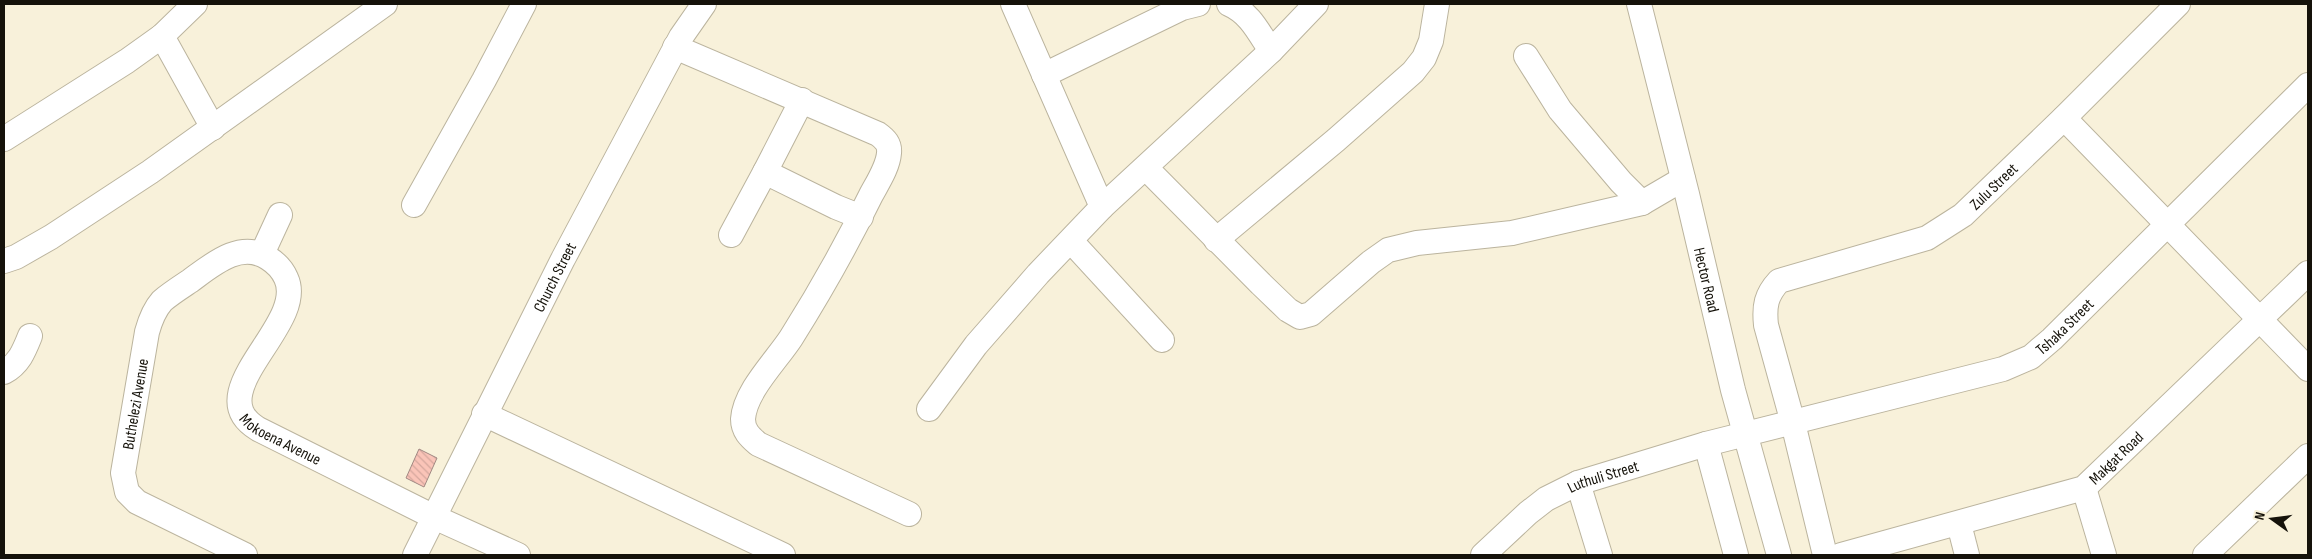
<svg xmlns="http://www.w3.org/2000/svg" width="2312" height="559" font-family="'Sofia Sans Condensed',sans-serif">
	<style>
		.building { fill: url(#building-back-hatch); stroke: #a18983 }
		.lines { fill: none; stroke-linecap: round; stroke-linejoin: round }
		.minor-casing { stroke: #bbb49e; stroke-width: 26 }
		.minor { stroke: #fff; stroke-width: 24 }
		.labels { text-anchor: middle; stroke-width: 4; stroke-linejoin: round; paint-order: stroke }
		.street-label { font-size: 16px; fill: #15120a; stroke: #f8f1da }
	</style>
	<defs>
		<pattern id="building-back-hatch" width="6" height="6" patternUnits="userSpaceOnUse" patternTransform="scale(1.25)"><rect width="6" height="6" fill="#fac4b8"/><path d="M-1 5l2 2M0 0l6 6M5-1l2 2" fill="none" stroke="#d5a79d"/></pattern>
	</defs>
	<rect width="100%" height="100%" fill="#f8f1da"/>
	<!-- building -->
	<path class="building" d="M419 449 437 458 424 487 406 478Z"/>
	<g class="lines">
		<!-- minor casing -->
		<g class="minor-casing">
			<g id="minor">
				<path d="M1013 4 1102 207"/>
				<path d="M1229 4C1250 13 1259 33 1271 51"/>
				<path id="s1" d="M1639 4 1687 194 1733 390 1779 555"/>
				<path d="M162 36 213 128"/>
				<path d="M675 47 878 134C885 139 890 144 889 153 888 167 878 182 871 195 847 244 820 292 791 338 776 361 745 391 743 419 743 431 750 437 758 444L909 514"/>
				<path d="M1526 56 1560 110 1621 182 1642 203"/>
				<path d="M1044 75 1182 8 1198 4"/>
				<path d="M802 100 765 172 836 207 861 217"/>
				<path d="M2064 118 2308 369"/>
				<path d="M4 139 127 61 162 36 195 4"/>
				<path d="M1146 168 1261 284 1288 310 1300 317 1311 314 1371 262 1388 250 1417 243 1512 233 1642 203 1683 179"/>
				<path d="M414 205 484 80 524 4"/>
				<path d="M731 235 765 172"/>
				<path d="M1216 240 1336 140 1413 72 1424 58 1431 41 1437 4"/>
				<path d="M1071 241 1162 340"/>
				<path d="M262 254 280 215"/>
				<path d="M4 261 16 257 51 237 150 172 385 4"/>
				<path d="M4 372C19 364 24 351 30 336"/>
				<path d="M929 409 976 345 1038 274 1102 207 1271 51 1316 4"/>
				<path d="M484 414 783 555"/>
				<path d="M1706 444 1736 555"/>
				<path d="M1578 483 1600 555"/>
				<path d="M2084 488 2104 555"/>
				<path d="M1959 524 1967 555"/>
				<path id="s2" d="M245 555 137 502 127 492 123 473 147 332C150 321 154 310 162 301 170 294 181 287 190 281 212 265 240 240 268 258 276 263 282 269 286 278 308 325 197 392 258 429L434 517 518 555"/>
				<path id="s3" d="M415 555 563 259 681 37 704 4"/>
				<path id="s4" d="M1483 555 1528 513 1546 499 1578 483 1706 444 2003 369 2031 357 2052 339 2308 85"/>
				<path id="s5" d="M1825 555 1793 423 1766 325C1764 306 1766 295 1779 281L1927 238 1963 215 2064 118 2178 4"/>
				<path id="s6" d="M1841 555 2084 488 2308 273"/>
				<path d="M2205 555 2308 456"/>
			</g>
		</g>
		<!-- minor -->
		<use href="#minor" class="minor"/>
	</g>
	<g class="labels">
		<!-- street labels -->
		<g class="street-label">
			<text dy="6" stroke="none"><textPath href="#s5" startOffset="524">Zulu Street</textPath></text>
			<text dy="6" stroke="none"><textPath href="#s3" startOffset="311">Church Street</textPath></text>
			<text dy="6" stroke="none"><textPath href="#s1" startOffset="284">Hector Road</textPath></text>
			<text dy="6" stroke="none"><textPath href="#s4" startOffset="636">Tshaka Street</textPath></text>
			<text dy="6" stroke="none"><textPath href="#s2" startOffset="224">Buthelezi Avenue</textPath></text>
			<text dy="6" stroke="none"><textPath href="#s2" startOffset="676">Mokoena Avenue</textPath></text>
			<text dy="6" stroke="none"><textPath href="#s6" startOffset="296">Makgat Road</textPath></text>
			<text dy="6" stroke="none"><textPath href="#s4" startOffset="146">Luthuli Street</textPath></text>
		</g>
	</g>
	<!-- border -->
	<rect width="2312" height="559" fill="none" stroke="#15120a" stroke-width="10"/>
	<!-- north arrow -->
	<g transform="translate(2272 519) rotate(284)" stroke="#f8f1da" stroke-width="4" paint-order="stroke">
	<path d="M0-4L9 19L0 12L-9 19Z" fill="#15120a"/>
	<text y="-8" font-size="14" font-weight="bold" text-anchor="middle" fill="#15120a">N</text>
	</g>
</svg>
